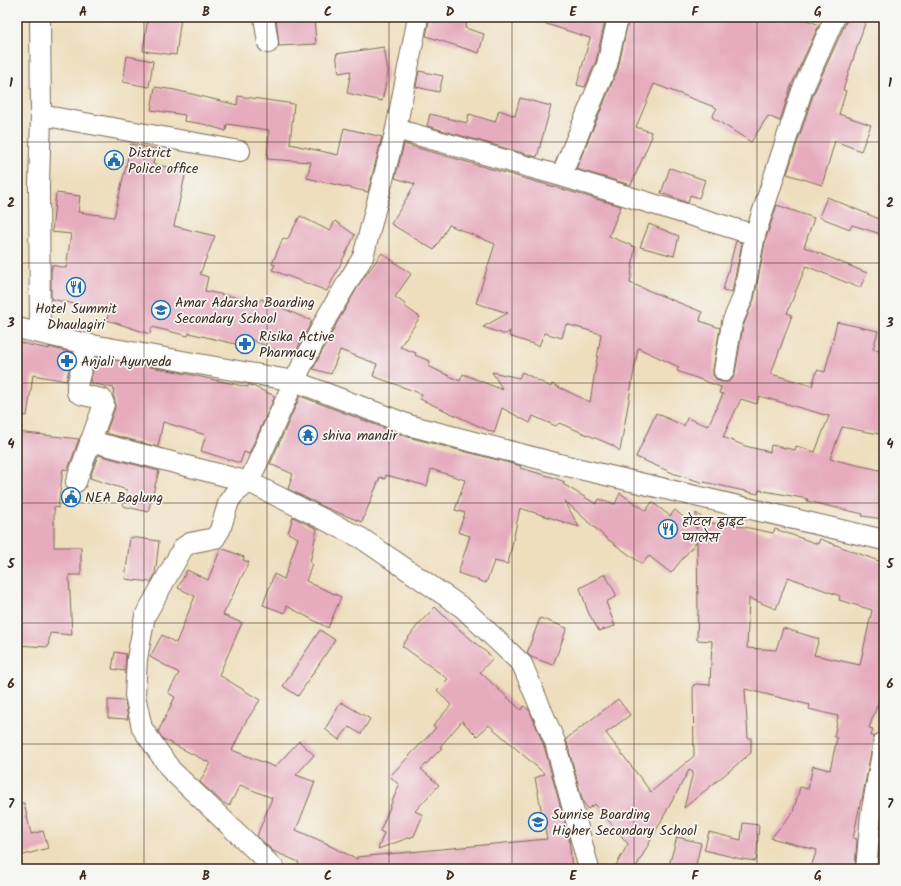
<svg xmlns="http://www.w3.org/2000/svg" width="901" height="886" font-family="Kalam,'Playpen Sans Deva',sans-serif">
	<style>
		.building { fill: #e6acbe; fill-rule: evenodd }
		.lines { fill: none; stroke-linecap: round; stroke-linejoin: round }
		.street-casing { stroke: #7a6956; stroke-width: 22 }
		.street { stroke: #fff; stroke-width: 20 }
		.grid { fill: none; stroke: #3b2a1e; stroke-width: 1; stroke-opacity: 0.55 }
		.labels { text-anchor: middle; stroke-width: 3.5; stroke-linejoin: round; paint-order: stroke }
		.poi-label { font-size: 14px; fill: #3b2a1e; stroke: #f6f6f2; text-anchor: start }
		.neatline { fill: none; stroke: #3b2a1e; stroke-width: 1.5 }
		.grid-label { font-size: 13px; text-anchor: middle; font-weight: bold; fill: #3b2a1e }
	</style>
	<rect width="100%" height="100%" fill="#f6f6f2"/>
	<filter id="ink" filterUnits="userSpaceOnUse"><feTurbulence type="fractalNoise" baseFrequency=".025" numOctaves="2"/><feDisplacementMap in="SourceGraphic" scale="8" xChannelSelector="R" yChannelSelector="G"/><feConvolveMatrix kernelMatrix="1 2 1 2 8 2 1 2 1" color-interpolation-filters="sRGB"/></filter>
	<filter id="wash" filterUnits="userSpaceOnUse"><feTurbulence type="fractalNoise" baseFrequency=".012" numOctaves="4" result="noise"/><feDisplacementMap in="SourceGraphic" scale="16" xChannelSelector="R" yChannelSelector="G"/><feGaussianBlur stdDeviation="0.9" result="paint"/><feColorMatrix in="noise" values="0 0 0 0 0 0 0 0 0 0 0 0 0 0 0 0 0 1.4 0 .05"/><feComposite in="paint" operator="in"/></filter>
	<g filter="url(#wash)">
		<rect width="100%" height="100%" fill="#eedebd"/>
		<g id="blocks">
			<!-- building -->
			<path class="building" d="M148 17H181L176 55 143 51Z
				M276 17H314L316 44 279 46Z
				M430 17H469L465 28 484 34 479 53 426 36Z
				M538 17H606L596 61 585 87 577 85 590 38 537 21Z
				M629 17H800L819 25 791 86 780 121 768 116 751 142 712 117 717 108 654 84 636 127 651 132 650 135 652 136 631 185 576 169 618 69Z
				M846 17H867L843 90 846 91 839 114 871 125 861 151 835 141 822 185 787 174 813 95 846 22Z
				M384 47 388 72 382 101 347 93 351 71 339 73 336 54Z
				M127 56 153 61 149 87 123 82Z
				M419 71 443 76 439 92 416 87Z
				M155 87 175 90 237 105 238 96 294 104 290 144 338 155 344 128 382 137 368 192 307 178 311 162 267 159 269 130 227 124 226 131 203 124 184 121 185 115 151 110Z
				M520 98 551 106 537 157 427 126 430 114 467 123 469 114 495 122 499 110 515 116Z
				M131 144 156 149 153 164 186 171 174 226 215 236 200 274 208 277 205 291 259 302 261 299 312 321 293 357 242 336 240 345 189 333 188 336 152 327 150 334 107 320 109 311 51 299V272L52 265 66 268 71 234 52 232 56 193 80 196 78 212 114 217Z
				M404 144 621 206 609 236 635 247 630 283 702 312 700 321 720 328 713 370V375L717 380 722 382H728L733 378 735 373 743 326 754 299 766 238 777 205 814 218 804 247 867 273 860 288 806 266 787 313 792 315 771 374 812 386 817 370 825 372 837 322 878 331 873 349 884 351V435L842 427 830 459 884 471V519L862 516 863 514 807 501 808 499 759 490 758 494 704 482V483L675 474 636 457 656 413 684 426 687 418 708 426 723 394 719 393 721 387 677 371 679 367 638 348 620 451 612 445 559 423 556 426 533 416 530 423 502 408 494 433 420 399 422 394 373 376 377 364 340 350 331 374 313 369 338 321 360 283 382 253 411 274 395 297 405 304 404 306 420 317 400 347 416 353 415 355 430 361 428 366 460 381 463 374 503 390 492 372 519 378 522 372 551 387 552 384 590 402 601 334 566 324 562 338 544 333 539 346 509 336 510 331 506 334H503L483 327 508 313 476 303 495 244 449 225 434 250 391 224 415 184 395 178ZM759 396 829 416 815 452 796 446 795 450 771 445 770 452 745 446 723 437 741 399 757 404Z
				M670 168 705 180 699 198 690 195 688 203 661 193Z
				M827 197 884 221V235L852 225 850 229 819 217Z
				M300 216 330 231 335 221 355 235 327 291 272 270 275 265 272 264 283 238 287 240Z
				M649 224 679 236 674 256 640 247Z
				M736 241 742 243 732 292 723 290Z
				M17 342 49 349V347L73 353 66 381 33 375 27 416 17 415Z
				M96 357 173 371 248 387V385H250L275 396 249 454 244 452 240 463 201 451 206 435 163 422 158 447 106 433 115 408V400L113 395 114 388 90 383Z
				M300 396 408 437 521 466 520 468 552 477 565 482 563 484 596 504 599 499 615 504 620 493 646 511 652 502 670 516 675 510 697 529 696 513 709 523 730 524 773 533 775 529 818 544 820 539 884 563V677L878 703 869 728 873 729 871 736H874L862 800H861L853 838 857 839 855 869H810L817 850 771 838 793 812 800 787 808 789 813 766 830 770 837 738 834 737 838 716 809 709 810 705 745 689 748 738H751V753L684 808 693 772 689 770 635 869H614L628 844 595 804 588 809 583 802 566 739 618 699 630 715 606 733 651 792 694 756 693 685H695L696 684 710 685 712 641 697 640 698 611 697 541 671 573 649 556 642 564 606 538 564 500 579 527 520 508 508 564 494 561 486 583 458 573 470 536 458 532 465 513 455 510 465 480 431 469 427 486 386 475 385 479 380 477 362 522 324 507 288 489 293 474 270 464ZM788 577 840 596 839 600 872 610 860 665 814 655 819 639 783 628 776 650 747 648 749 598 776 609Z
				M17 432 79 439 68 470 63 469 58 508 54 507V547H81V575H69L72 635 50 633 48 647 17 645Z
				M98 455 159 471 148 512 123 506 127 490 90 478Z
				M293 517 317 529 310 563 312 564 306 581 341 597 328 628 287 606 285 613 263 605 274 574 284 579 298 538 288 533Z
				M130 537 159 541 155 575 151 582 125 579Z
				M221 548 244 557 243 560 249 562 223 615 242 623 219 675 260 700 245 723 232 750 275 767 299 741 314 755 296 775 315 782 296 830 328 844V845L357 859V857L547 839 535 778 545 774 489 725 477 736 462 721 440 747 442 748 421 769 439 785 415 811 423 815 414 836 378 849 384 833 380 831 399 785 390 776 436 728 433 726 451 705 437 690 448 679 402 646 417 626 435 607 446 618 493 658 480 672 521 710 524 706 530 711 544 746 569 838 572 869H485L484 866 450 869H296L299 862 273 851 257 836 272 798 240 785 229 806 222 802 200 782 210 763 163 739 158 732 175 697 168 693 179 673 150 657 162 635 176 643 195 596 178 588 187 570 208 580Z
				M605 574 617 596 606 602 615 626 599 631 588 612 580 588Z
				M540 618 567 628 553 665 531 657 527 653Z
				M320 630 335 640 298 696 283 686Z
				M115 652 126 654 125 671 112 669Z
				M108 700 125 701 128 719 108 718Z
				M341 702 370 719 361 734 349 727 339 740 325 729Z
				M24 803 31 834 43 831 48 848 17 857V804Z
				M743 823 759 825 756 861 741 859 704 850 709 832 741 840Z
				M677 837 701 843 695 869H668Z
				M880 843H884V869H878Z"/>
		</g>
	</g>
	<g filter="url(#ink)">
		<use href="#blocks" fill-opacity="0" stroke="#7a6956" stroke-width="1"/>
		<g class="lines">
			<!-- street casing -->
			<g class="street-casing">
				<path id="street" d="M264 17 268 43
					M41 115 240 151
					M396 129 561 176 755 235 802 91 835 17
					M561 176 607 65 618 17
					M17 328 87 344 294 381 412 426 567 466 884 540
					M40 333 39 185 41 115 40 17
					M724 371 732 323 743 297 755 235
					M90 441 249 482 361 538 463 608 522 664 555 742 589 869
					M76 482 104 404 102 399 83 395 77 392V386L87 344
					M275 869 171 770 142 728 135 695 137 659 145 616 183 548 190 543 215 538 220 530 229 501 234 494 249 482 294 381 328 315 363 257 396 129 418 17
					M866 869 871 815 884 742"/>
			</g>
			<!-- street -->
			<use href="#street" class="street"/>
		</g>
	</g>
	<!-- grid -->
	<path class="grid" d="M144 17V869M267 17V869M389 17V869M512 17V869M634 17V869M757 17V869M17 142H884M17 263H884M17 383H884M17 503H884M17 623H884M17 744H884"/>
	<!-- icons -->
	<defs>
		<g id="civic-ring" transform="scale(1)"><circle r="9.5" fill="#f6f6f2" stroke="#1f6fb2" stroke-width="1.5"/><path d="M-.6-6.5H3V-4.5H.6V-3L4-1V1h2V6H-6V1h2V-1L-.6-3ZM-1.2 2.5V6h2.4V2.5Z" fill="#1f6fb2"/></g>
		<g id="restaurant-ring" transform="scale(1)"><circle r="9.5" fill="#f6f6f2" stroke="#1f6fb2" stroke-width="1.5"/><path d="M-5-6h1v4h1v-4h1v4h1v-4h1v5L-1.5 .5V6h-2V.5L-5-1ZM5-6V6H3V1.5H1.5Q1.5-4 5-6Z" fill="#1f6fb2"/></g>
		<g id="school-ring" transform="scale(1)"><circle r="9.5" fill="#f6f6f2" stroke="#1f6fb2" stroke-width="1.5"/><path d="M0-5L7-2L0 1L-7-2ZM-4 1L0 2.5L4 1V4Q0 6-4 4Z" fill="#1f6fb2"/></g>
		<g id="pharmacy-ring" transform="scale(1)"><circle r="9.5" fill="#f6f6f2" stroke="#1f6fb2" stroke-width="1.5"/><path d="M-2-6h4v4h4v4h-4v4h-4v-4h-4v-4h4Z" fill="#1f6fb2"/></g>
		<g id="temple-ring" transform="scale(1)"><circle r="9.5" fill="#f6f6f2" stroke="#1f6fb2" stroke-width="1.5"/><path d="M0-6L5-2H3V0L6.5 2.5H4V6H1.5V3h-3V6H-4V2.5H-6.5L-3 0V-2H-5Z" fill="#1f6fb2"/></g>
	</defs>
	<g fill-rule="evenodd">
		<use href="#civic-ring" x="114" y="160"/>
		<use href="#restaurant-ring" x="76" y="287"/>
		<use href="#school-ring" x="161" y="310"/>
		<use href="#pharmacy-ring" x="245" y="344"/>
		<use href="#pharmacy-ring" x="67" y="361"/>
		<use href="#temple-ring" x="308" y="435"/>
		<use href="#civic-ring" x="71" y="497"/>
		<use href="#restaurant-ring" x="668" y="529"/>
		<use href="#school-ring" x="538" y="822"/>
	</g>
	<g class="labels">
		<!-- poi labels -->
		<g class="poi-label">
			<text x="128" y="157">District<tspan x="128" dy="16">Police office</tspan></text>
			<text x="175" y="307">Amar Adarsha Boarding<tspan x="175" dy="16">Secondary School</tspan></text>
			<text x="76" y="313" text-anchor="middle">Hotel Summit<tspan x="76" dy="16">Dhaulagiri</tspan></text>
			<text x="259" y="341">Risika Active<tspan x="259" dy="16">Pharmacy</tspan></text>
			<text x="81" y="366">Anjali Ayurveda</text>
			<text x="322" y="440">shiva mandir</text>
			<text x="85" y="502">NEA Baglung</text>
			<text x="682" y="526">होटल ह्वाइट<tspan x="682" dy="16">प्यालेस</tspan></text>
			<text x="552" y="819">Sunrise Boarding<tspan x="552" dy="16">Higher Secondary School</tspan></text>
		</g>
	</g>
	<!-- margin -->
	<rect width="901" height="886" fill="none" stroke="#f6f6f2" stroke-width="44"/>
	<rect x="22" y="22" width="857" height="842" class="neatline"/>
	<g class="grid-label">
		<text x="83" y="16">A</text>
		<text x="206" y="16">B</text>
		<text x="328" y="16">C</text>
		<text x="450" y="16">D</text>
		<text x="573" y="16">E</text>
		<text x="695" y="16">F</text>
		<text x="818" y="16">G</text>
		<text x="11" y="87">1</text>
		<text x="890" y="87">1</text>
		<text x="11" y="207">2</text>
		<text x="890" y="207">2</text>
		<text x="11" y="327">3</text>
		<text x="890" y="327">3</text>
		<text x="11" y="448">4</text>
		<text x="890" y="448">4</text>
		<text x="11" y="568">5</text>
		<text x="890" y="568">5</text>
		<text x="11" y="688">6</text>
		<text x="890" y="688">6</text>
		<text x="11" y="808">7</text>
		<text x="890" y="808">7</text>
		<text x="83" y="880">A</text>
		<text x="206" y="880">B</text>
		<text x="328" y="880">C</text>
		<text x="450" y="880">D</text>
		<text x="573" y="880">E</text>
		<text x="695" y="880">F</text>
		<text x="818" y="880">G</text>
	</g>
</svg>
